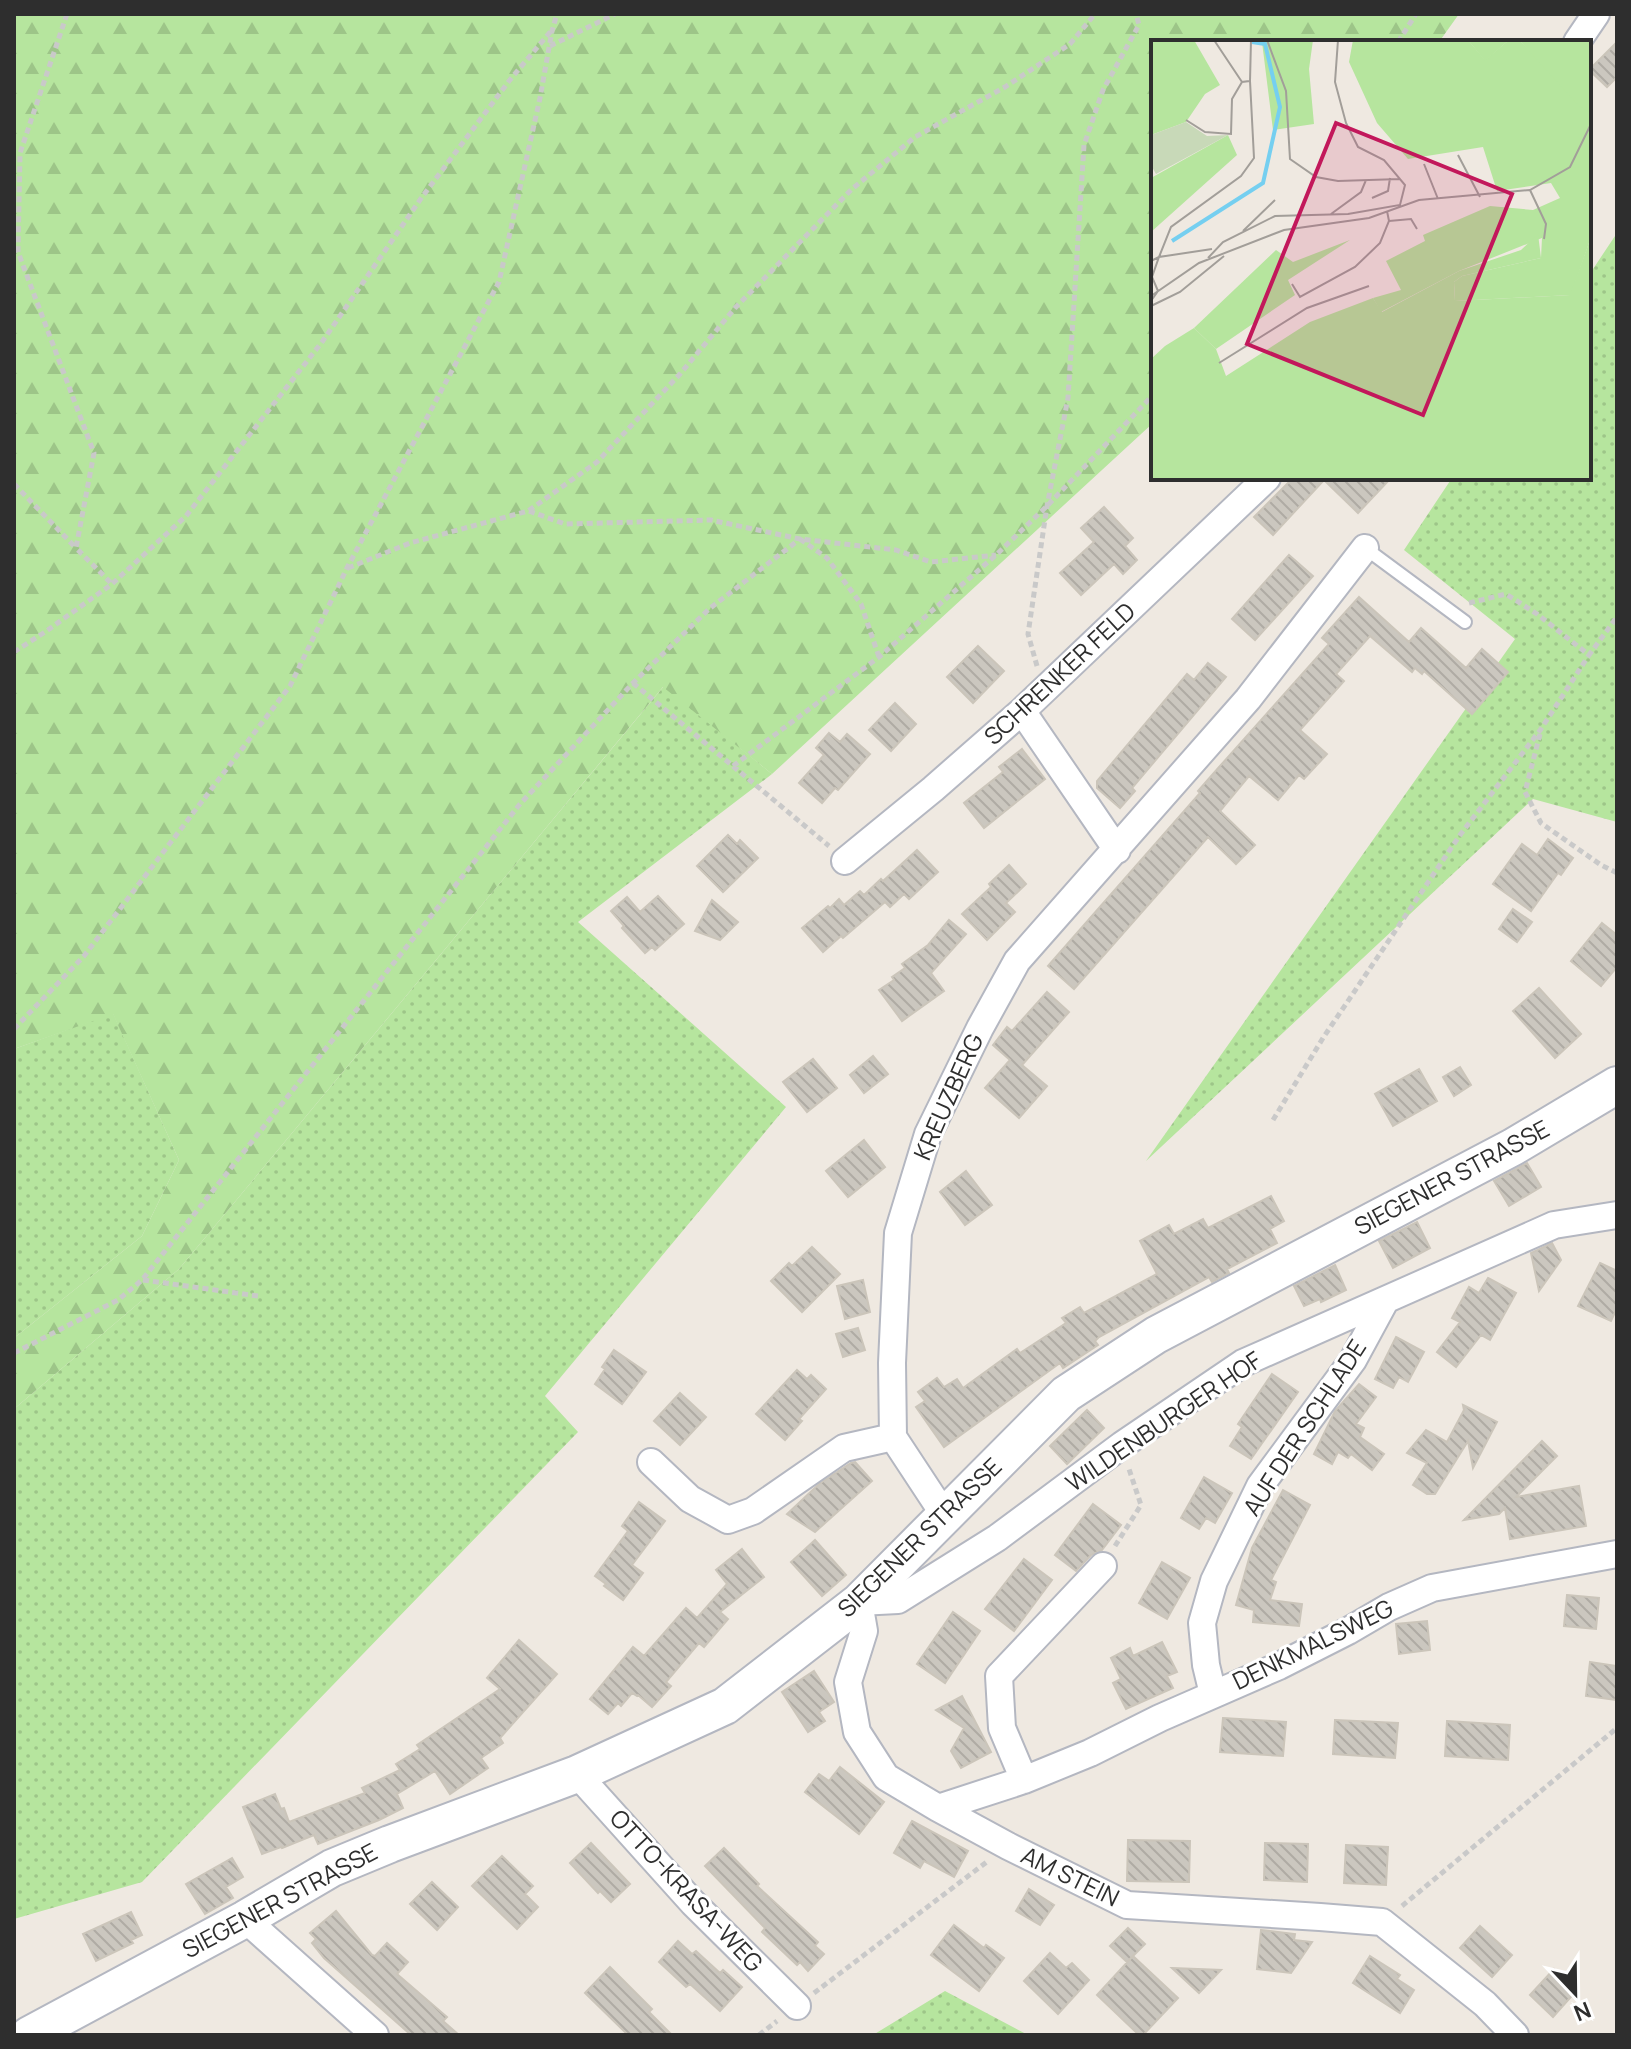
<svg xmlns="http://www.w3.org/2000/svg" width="1631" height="2049" font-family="Manrope,sans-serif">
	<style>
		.grass { fill: url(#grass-dots) }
		.forest { fill: url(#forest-firs) }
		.building { fill: url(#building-back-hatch); stroke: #cbc5ba; stroke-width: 2 }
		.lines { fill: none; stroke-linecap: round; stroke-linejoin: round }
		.service-casing { stroke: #b4b7c1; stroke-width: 16 }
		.minor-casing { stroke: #b4b7c1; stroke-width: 30 }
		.secondary-casing { stroke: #b4b7c1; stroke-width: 40 }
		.path { stroke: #c9c9c9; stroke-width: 5; stroke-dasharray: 6 4; stroke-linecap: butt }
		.service { stroke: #fff; stroke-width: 12 }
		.minor { stroke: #fff; stroke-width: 26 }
		.secondary { stroke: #fff; stroke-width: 36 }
		.labels { text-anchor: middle; stroke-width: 6; stroke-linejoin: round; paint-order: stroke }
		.street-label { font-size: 24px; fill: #2e2e2e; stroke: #fff }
		.inset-river { fill: none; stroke: #75cff0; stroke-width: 4 }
		.inset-road { fill: none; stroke: #a29e99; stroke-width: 2 }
		.view { fill: #c2185b; fill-opacity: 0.15; stroke: #c2185b; stroke-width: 4 }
		.inset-edge { fill: none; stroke: #2e2e2e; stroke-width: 4 }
	</style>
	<defs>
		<pattern id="grass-dots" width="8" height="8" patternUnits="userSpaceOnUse" patternTransform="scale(2)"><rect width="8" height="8" fill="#b6e59e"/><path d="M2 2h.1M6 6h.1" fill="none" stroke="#9dc588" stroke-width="1.8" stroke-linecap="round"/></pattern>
		<pattern id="forest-firs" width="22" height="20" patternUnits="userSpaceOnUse" patternTransform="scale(2)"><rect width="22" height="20" fill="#b6e59e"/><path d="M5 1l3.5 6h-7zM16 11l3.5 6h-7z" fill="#9dc588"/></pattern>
		<pattern id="building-back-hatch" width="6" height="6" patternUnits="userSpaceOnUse" patternTransform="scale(2)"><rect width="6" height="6" fill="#cbc7bf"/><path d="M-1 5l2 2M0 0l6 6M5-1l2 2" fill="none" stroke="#afaba4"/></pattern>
	</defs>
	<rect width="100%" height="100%" fill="#efe9e1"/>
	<!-- grass -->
	<path class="grass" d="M1617 233V822L1533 799 1146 1161 1515 639 1404 550 1452 478H1589V275Z
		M664 686 772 774 578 922 786 1107 545 1396 578 1432 142 1882 14 1919V1409L179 1269Z
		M113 1013 179 1160 142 1236 14 1338V1049Z
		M945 1991 1028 2035H873Z"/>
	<!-- forest -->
	<path class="forest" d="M14 14H1459L1439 42H1153V423L772 774 663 687 179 1269 14 1409V1338L142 1236 179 1160 113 1014 14 1049Z"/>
	<!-- building -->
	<path class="building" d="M1617 42V77L1607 87 1589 70Z
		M1293 478H1391L1358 513 1324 480 1273 535 1254 517Z
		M1104 507 1133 538 1125 546 1137 560 1123 574 1114 564 1081 595 1060 573 1094 542 1081 528Z
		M1289 555 1313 576 1255 640 1232 619Z
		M1359 597 1409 642 1421 628 1466 668 1482 649 1508 672 1472 714 1424 671 1422 674 1415 668 1412 672 1370 636 1336 674 1344 681 1300 730 1327 754 1304 779 1299 775 1278 800 1249 776 1220 811 1255 845 1236 864 1208 837 1074 989 1048 966 1200 793 1198 791 1220 766 1329 644 1322 638Z
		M978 646 1004 671 973 703 947 677Z
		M1208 663 1226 677 1132 788 1135 791 1120 808 1097 788V781L1187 674 1194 680Z
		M895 703 916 724 891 751 869 730Z
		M829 733 840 742 847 734 870 754 838 790 835 788 822 803 799 783 824 755 816 748Z
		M1022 749 1045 779 984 828 964 803 1003 772 999 767Z
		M728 835 737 844 740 840 758 858 723 892 697 866Z
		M1548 839 1573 858 1561 875 1558 873 1531 911 1493 884 1522 844 1537 855Z
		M917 850 938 872 909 899 904 894 890 907 885 902 843 938 841 936 823 952 802 928 828 906 830 908 839 899 844 905 860 891 864 895 881 879 883 881Z
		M1009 865 1026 884 1006 903 1015 912 987 940 962 914 991 887 989 884Z
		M658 896 684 924 655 950 652 947 645 953 622 928 624 926 611 911 627 897 640 912Z
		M712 900 738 922 720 940 695 931Z
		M1513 909 1532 922 1517 942 1499 929Z
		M949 920 966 934 931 973 944 991 902 1021 879 990 894 980 892 977 905 968 902 964 928 945Z
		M1602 923 1617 935V967L1601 986 1571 961Z
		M1539 988 1581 1034 1555 1058 1513 1011Z
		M1047 992 1069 1012 1022 1065 1047 1086 1019 1118 985 1088 1010 1060 993 1045 1007 1027 1012 1031Z
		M873 1056 888 1074 864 1093 850 1075Z
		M813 1059 837 1088 807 1112 783 1082Z
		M1460 1067 1471 1085 1454 1096 1443 1077Z
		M1419 1069 1437 1101 1393 1126 1375 1094Z
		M864 1140 885 1167 848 1197 826 1171Z
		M1527 1163 1541 1187 1509 1206 1494 1181Z
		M966 1171 992 1205 965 1225 940 1192Z
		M1271 1196 1284 1221 1270 1229 1277 1243 1227 1269 1229 1273 1212 1282 1209 1277 1099 1337 1095 1341 1098 1345 1063 1368 1060 1363 944 1447 916 1407 925 1401 918 1392 937 1378 944 1387 957 1379 963 1388 1017 1349 1020 1353 1066 1323 1062 1318 1080 1307 1084 1313 1157 1274 1140 1241 1169 1225 1174 1234 1203 1219 1208 1228Z
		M1417 1222 1430 1248 1393 1268 1379 1241Z
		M1552 1243 1561 1260 1539 1291 1531 1253Z
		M812 1247 840 1274 802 1312 771 1281 789 1263 792 1266Z
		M1600 1263 1617 1271V1308L1611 1321 1578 1306Z
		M1335 1265 1346 1290 1321 1302 1320 1299 1304 1306 1294 1286Z
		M1488 1278 1516 1293 1490 1340 1481 1335 1456 1367 1437 1352 1460 1322 1452 1318 1469 1287 1479 1293Z
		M863 1280 870 1312 845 1319 837 1286Z
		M858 1328 865 1350 843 1357 836 1334Z
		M1396 1337 1424 1352 1408 1382 1399 1377 1393 1388 1375 1379Z
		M614 1350 646 1372 622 1404 595 1384 605 1369 602 1367Z
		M797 1370 807 1379 811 1375 826 1389 799 1419 802 1421 785 1440 756 1414Z
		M1272 1374 1298 1392 1251 1459 1230 1446 1242 1427 1238 1424Z
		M1359 1384 1376 1397 1356 1424 1364 1428 1360 1437 1384 1454 1372 1470 1351 1454 1348 1458 1338 1452 1332 1464 1314 1454 1335 1411Z
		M680 1393 706 1417 680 1445 654 1421Z
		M1463 1405 1497 1422 1473 1468 1468 1441 1435 1494H1427L1413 1485 1427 1463 1407 1453 1426 1430 1447 1442 1464 1410Z
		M1087 1410 1104 1428 1067 1464 1050 1446Z
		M1542 1441 1557 1456 1516 1497 1579 1486 1586 1526 1510 1539 1505 1508 1499 1514 1464 1520Z
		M855 1462 872 1481 815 1532 787 1514 819 1484 851 1463Z
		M1204 1477 1232 1493 1215 1523 1206 1518 1199 1529 1181 1518Z
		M1283 1490 1310 1505 1271 1580 1276 1582 1270 1600 1302 1604 1299 1626 1253 1622 1254 1610 1236 1605 1252 1548Z
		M639 1502 665 1521 632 1565 643 1573 623 1600 604 1586 606 1584 595 1576 628 1531 622 1526Z
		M1093 1504 1121 1525 1102 1550 1091 1555 1076 1571 1055 1555Z
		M815 1540 846 1575 822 1596 791 1562Z
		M742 1549 764 1577 720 1612 728 1619 704 1647 699 1643 666 1682 671 1686 652 1707 638 1695 637 1696 632 1693 621 1706 618 1703 608 1714 590 1699 633 1647 644 1656 686 1608 697 1618 727 1584 716 1570Z
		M1024 1559 1052 1580 1014 1631 985 1609Z
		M1162 1562 1190 1578 1167 1619 1139 1603Z
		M1567 1595 1599 1598 1596 1629 1564 1626Z
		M953 1612 980 1631 945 1683 917 1664Z
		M1427 1621 1430 1650 1399 1654 1396 1624Z
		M519 1640 557 1674 500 1738 503 1743 481 1758 488 1768 450 1794 435 1771 397 1794 403 1808 379 1820 318 1844 314 1835 282 1848 281 1847 262 1854 243 1807 275 1794 281 1809 284 1808 289 1822 365 1793 362 1788 400 1770 396 1764 420 1749 417 1745 500 1689 487 1678Z
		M1162 1642 1177 1672 1167 1676 1173 1688 1126 1709 1113 1683 1121 1679 1111 1658 1130 1648 1133 1656Z
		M1590 1662 1617 1666V1700L1586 1696Z
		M814 1671 834 1702 819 1712 825 1721 808 1732 782 1692Z
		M962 1696 991 1752 961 1768 951 1751 964 1728 936 1710Z
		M1223 1718 1286 1722 1283 1756 1220 1752Z
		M1335 1720 1398 1723 1395 1758 1333 1754Z
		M1447 1721 1510 1725 1508 1760 1445 1756Z
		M840 1767 884 1802 859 1834 805 1792 819 1774 829 1781Z
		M912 1821 968 1851 954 1877 924 1861 920 1868 894 1853Z
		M1128 1840 1190 1841 1189 1882 1127 1881Z
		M591 1843 630 1884 611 1902 600 1891 598 1893 570 1863Z
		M1265 1843 1308 1844 1307 1882 1264 1880Z
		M1346 1845 1388 1847 1386 1885 1344 1883Z
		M724 1848 759 1884 757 1886 818 1942 815 1946 824 1954 808 1971 800 1962 797 1965 762 1932 765 1928 705 1866Z
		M502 1856 533 1886 525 1894 538 1907 517 1929 472 1886Z
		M232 1858 243 1877 226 1887 233 1898 205 1914 186 1884Z
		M432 1882 458 1907 437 1930 410 1904Z
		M1029 1889 1054 1905 1040 1925 1016 1911Z
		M336 1911 372 1955 375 1956 387 1943 408 1962 397 1974 447 2017 443 2021 459 2035H411L324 1958 312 1943 316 1939 310 1933Z
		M131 1912 142 1935 131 1940 133 1943 96 1961 83 1934Z
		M954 1925 984 1948 986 1945 1004 1958 979 1991 931 1955Z
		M1480 1926 1512 1955 1492 1977 1460 1948Z
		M1128 1928 1145 1944 1127 1962 1110 1946Z
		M1261 1930 1295 1934 1294 1940 1312 1942 1291 1973 1257 1969Z
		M678 1941 692 1954 696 1951 720 1973 723 1970 742 1987 720 2011 690 1984 686 1987 659 1962Z
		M1050 1953 1066 1968 1072 1963 1089 1980 1058 2014 1024 1981Z
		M1133 1956 1178 1998 1143 2035H1139L1097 1995Z
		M1370 1956 1400 1975 1397 1979 1414 1990 1400 2013 1353 1983Z
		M610 1967 652 2009 649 2012 672 2035H628L585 1993Z
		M1172 1968 1221 1970 1199 1993Z
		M1554 1969 1577 1990 1553 2017 1530 1995Z"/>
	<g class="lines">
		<!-- service casing -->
		<g class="service-casing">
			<path id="service" d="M1365 548 1465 622"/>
		</g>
		<!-- minor casing -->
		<g class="minor-casing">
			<path id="minor" d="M1577 42 1596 14
				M1022 711 1117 850
				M845 861 933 789 1022 711 1267 478
				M651 1462 690 1499 728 1520 753 1511 844 1448 893 1437
				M945 1516 893 1437 892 1363 898 1233 928 1134 980 1028 1017 961 1248 699 1365 548
				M1213 1694 1206 1665 1202 1623 1214 1581 1260 1486 1353 1360 1385 1301
				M577 1774 693 1903 797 2006
				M1024 1780 1002 1728 999 1676 1103 1566
				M938 1808 1024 1780 1090 1753 1160 1718 1279 1666 1348 1631 1389 1607 1432 1588 1617 1554
				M245 1919 375 2035
				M1515 2035 1485 2004 1382 1922 1320 1917 1127 1905 1008 1846 938 1808 886 1777 857 1732 848 1682 864 1631 859 1602 898 1600 997 1538 1122 1445 1243 1363 1554 1225 1617 1215"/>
		</g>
		<!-- secondary casing -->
		<g class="secondary-casing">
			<path id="secondary" d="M29 2035 245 1919 332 1868 390 1844 577 1774 725 1706 859 1602 1066 1394 1156 1335 1513 1147 1617 1085"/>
		</g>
		<!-- path -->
		<path class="path" d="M67 14 20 153 18 252 94 453 76 548 111 583
			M1398 42 1416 14
			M550 46 615 14
			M14 484 76 548
			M529 511 565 524 711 520 800 539 896 550 931 562 996 555
			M800 539 827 558 861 604 879 657
			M348 568 410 543 528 511 597 462 680 374 735 308 852 189 915 137 1005 87 1070 44 1095 14
			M1469 603 1506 594 1537 614 1589 655 1617 617
			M14 652 45 632 112 584 186 516 322 342 422 197 509 81 551 31
			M1037 666 1028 634 1047 506 1068 398 1084 145 1103 90 1139 25 1136 14
			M633 683 829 846
			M1540 734 1525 792 1541 823 1601 865 1617 873
			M733 766 879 657 996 555 1047 506 1153 395
			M14 1029 84 956 290 686 347 568 499 282 540 98 552 31 557 14
			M1273 1120 1323 1038 1460 835 1541 729 1589 655
			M143 1280 258 1296
			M14 1353 118 1300 142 1280 520 804 633 683 709 609 800 539
			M1115 1546 1141 1505 1129 1469
			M1402 1906 1617 1728
			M814 1993 988 1861
			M759 2035 777 2021"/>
		<!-- service -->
		<use href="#service" class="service"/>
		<!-- minor -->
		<use href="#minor" class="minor"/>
		<!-- secondary -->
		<use href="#secondary" class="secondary"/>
	</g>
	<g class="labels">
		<!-- street labels -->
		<g class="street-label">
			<text transform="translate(1060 674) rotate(-43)" y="8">SCHRENKER FELD</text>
			<text transform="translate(949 1097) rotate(-66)" y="8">KREUZBERG</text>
			<text transform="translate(1452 1178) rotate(-28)" y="8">SIEGENER STRASSE</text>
			<text transform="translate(1164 1422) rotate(-34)" y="8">WILDENBURGER HOF</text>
			<text transform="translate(1305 1428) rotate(-57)" y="8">AUF DER SCHLADE</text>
			<text transform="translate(920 1538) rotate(-44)" y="8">SIEGENER STRASSE</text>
			<text transform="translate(1313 1645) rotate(-26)" y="8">DENKMALSWEG</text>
			<text transform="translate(1070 1877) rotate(26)" y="8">AM STEIN</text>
			<text transform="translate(686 1891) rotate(47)" y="8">OTTO-KRASA-WEG</text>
			<text transform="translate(280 1901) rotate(-28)" y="8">SIEGENER STRASSE</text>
		</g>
	</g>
	<!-- overview -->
	<g transform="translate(1151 40)">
		<rect width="440" height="440" fill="#efe9e1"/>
		<path d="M202 0H317L334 20 358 0H368L440 73V197L420 255 304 261 303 242 311 236 390 218 391 198 308 231 230 272 222 258 250 250 235 221 274 201 272 195 339 166 382 170 409 158 400 143 346 151 332 107 257 119 226 83 198 22ZM199 200 137 240 144 255 65 309 43 288 125 210 142 222Z" fill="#b6e59e"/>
		<path d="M0 0H43L69 45 54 54 35 82 0 95ZM91 0H162L158 29 163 84 122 90 111 2ZM317 0H358L334 21ZM368 0H440V73L428 66ZM77 95 86 115 0 192V138ZM387 194 390 218 311 236 303 242 304 261 419 255 440 197V440H0V319L14 306 43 288 65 309 75 336 159 282 222 258 231 272 308 231 370 210Z" fill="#b6e59e"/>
		<path d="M35 82 56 96 77 95 5 134 0 125V95Z" fill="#c8d9b8"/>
		<path class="inset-river" d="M21 201 112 143 129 67 114 4 101 2"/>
		<path class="inset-road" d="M63 0 91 42M116 0 135 51 139 119 165 137 187 141 249 139M99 41 100 0M307 115 329 157M273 124 287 159M379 150 395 184 393 199M221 158 237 151 239 138M180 174 210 152 215 140M238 181 260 179 266 189M92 191 124 160M57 218 72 202 124 176 197 174 249 165 254 145 233 120 207 107 195 83 184 42 187 0M0 221 8 217 20 187 90 136 103 118 99 41 91 42 81 59 80 94 54 92 35 80M141 244 149 257 204 227 229 203 238 181 236 171M0 256 48 223 133 190 218 178 268 160 379 150 419 127 440 84M0 261 7 251 1 237 8 217 61 209M0 266 29 252 73 216M68 323 156 268 218 246"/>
		<path class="view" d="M185 83 361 154 272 375 96 304Z"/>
		<rect width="440" height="440" class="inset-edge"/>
	</g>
	<!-- border -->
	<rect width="1631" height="2049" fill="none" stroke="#2e2e2e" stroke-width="32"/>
	<!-- north arrow -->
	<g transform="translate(1575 1993) rotate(158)" stroke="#ffffff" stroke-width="6" paint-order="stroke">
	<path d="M0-6L14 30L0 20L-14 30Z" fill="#2e2e2e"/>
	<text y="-12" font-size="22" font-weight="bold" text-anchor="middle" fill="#2e2e2e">N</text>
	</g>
</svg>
